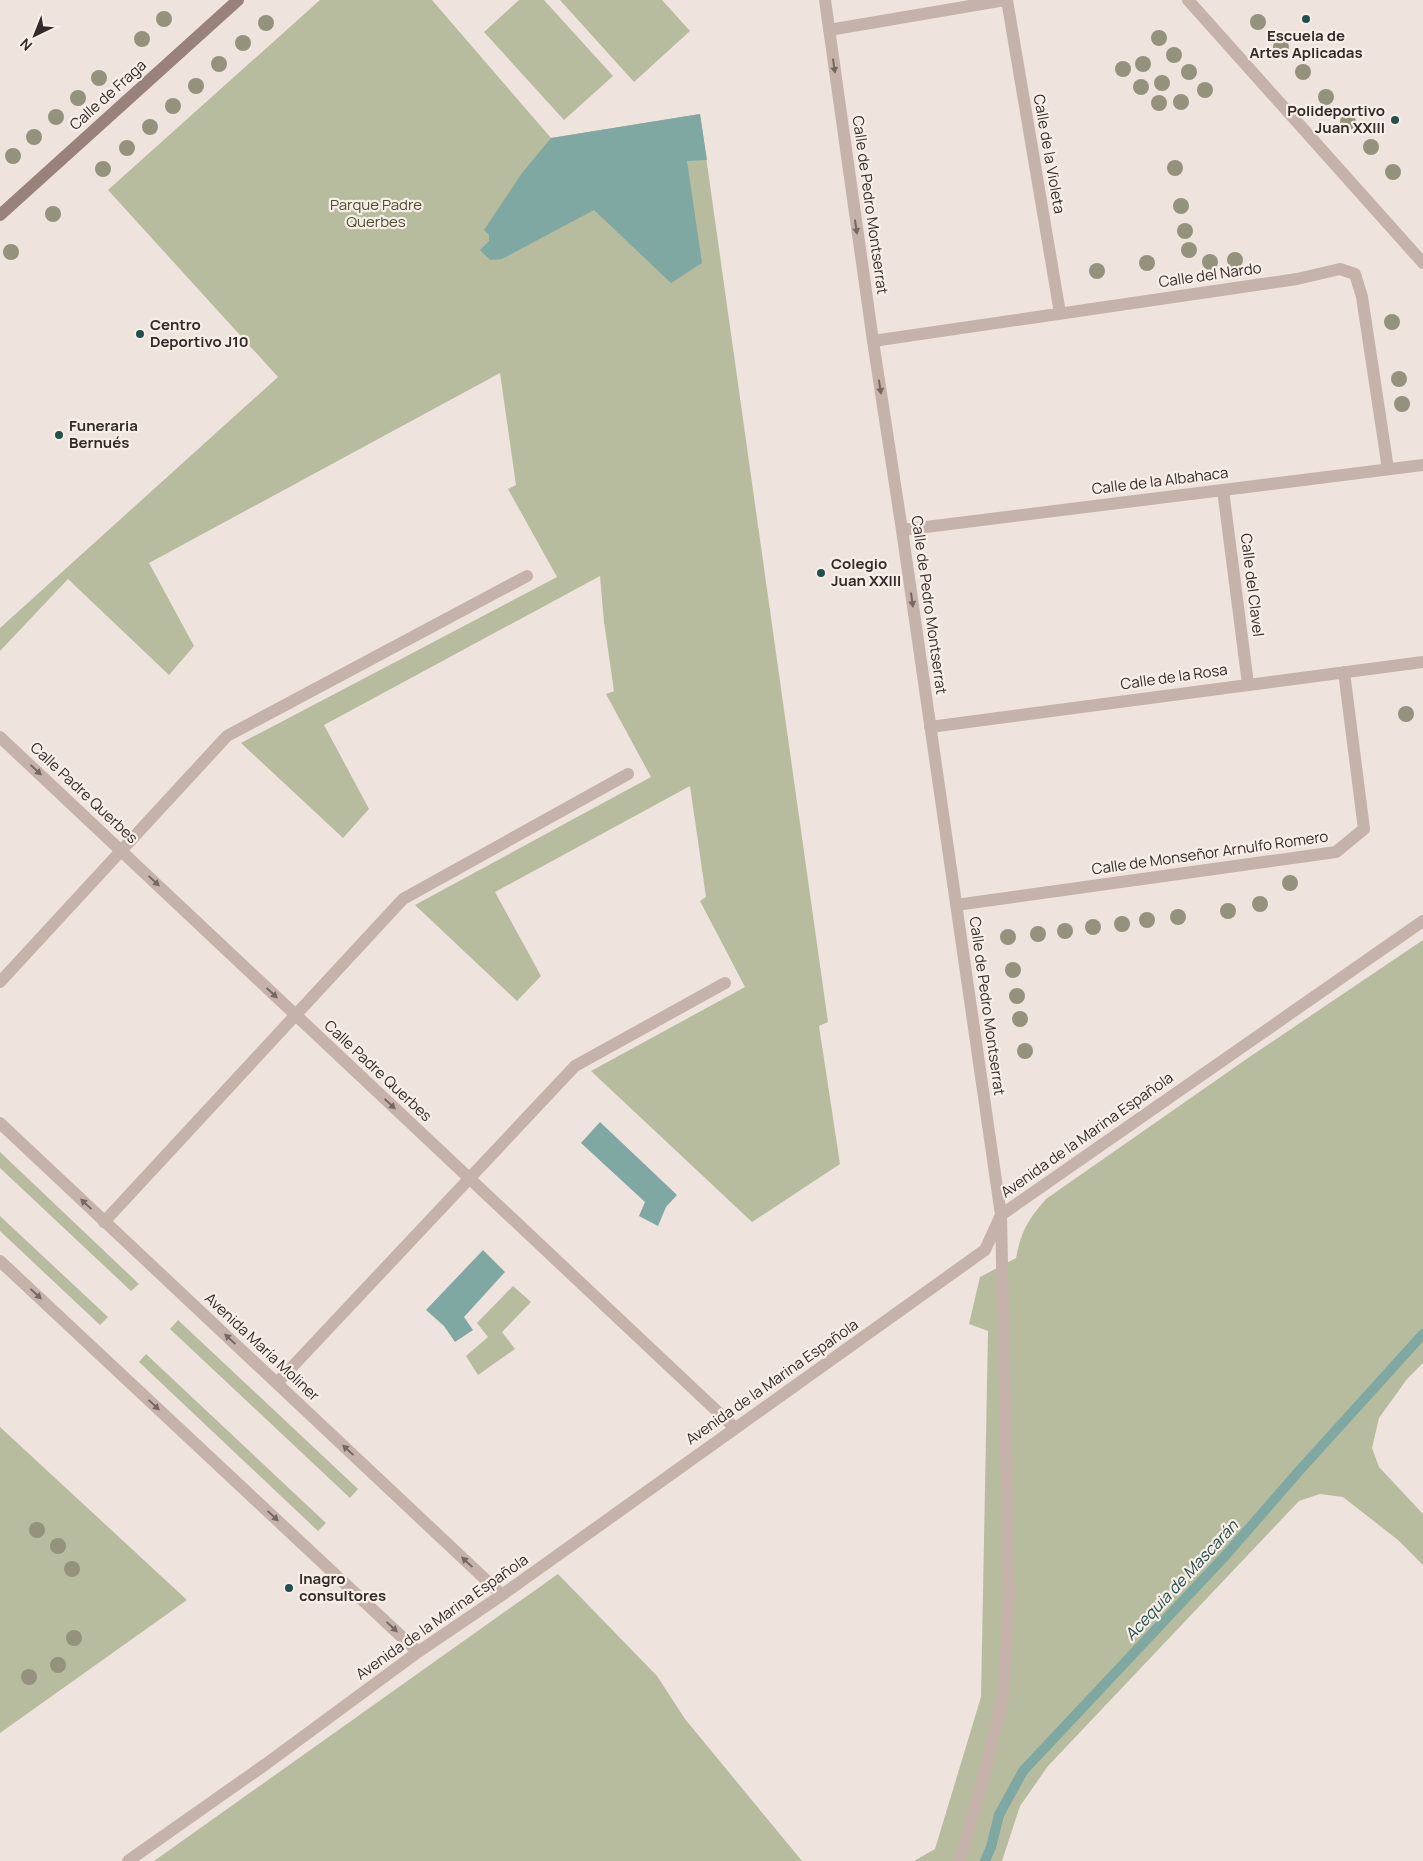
<svg xmlns="http://www.w3.org/2000/svg" width="1423" height="1861" font-family="Manrope,sans-serif">
	<style>
		.green { fill: #b7bc9e }
		.water { fill: #7fa8a3 }
		.lines { fill: none; stroke-linecap: round; stroke-linejoin: round }
		.stream { stroke: #7fa8a3; stroke-width: 10 }
		.service { stroke: #c5b2aa; stroke-width: 12 }
		.pedestrian { stroke: #c5b2aa; stroke-width: 12 }
		.minor { stroke: #c5b2aa; stroke-width: 12 }
		.secondary { stroke: #99817c; stroke-width: 12 }
		.tree { fill: #94927d }
		.oneway { fill: #756763 }
		.poi-dot { fill: #23504b; stroke: #f7eee8; stroke-width: 2 }
		.labels { text-anchor: middle; stroke-width: 4.5; stroke-linejoin: round; paint-order: stroke }
		.poi-label { font-size: 15px; font-weight: bold; fill: #342a29; stroke: #f7eee8; text-anchor: start }
		.street-label { font-size: 15px; fill: #342a29; stroke: #f7eee8 }
		.park-label { font-size: 15px; fill: #494f2f; stroke: #f7eee8 }
		.water-label { font-size: 16px; font-style: italic; fill: #23504b; stroke: #f7eee8 }
	</style>
	<rect width="100%" height="100%" fill="#efe3dd"/>
	<!-- green -->
	<path class="green" d="M320 0H432L551 138 700 114 828 1022 819 1026 840 1164 752 1222 591 1071 745 987 700 901 706 897 690 786 495 892 541 976 517 1001 415 905 651 777 606 694 614 691 604 622 600 576 324 725 369 809 343 838 241 743 557 577 508 489 516 485 500 373 149 563 194 646 169 675 68 579 0 651V628L278 377 108 190Z
		M519 0H544L613 76 564 120 484 32Z
		M560 0H662L690 31 634 82Z
		M1423 940V1363L1407 1379 1379 1418 1372 1448 1379 1467 1423 1514V1565L1398 1540 1343 1497 1320 1494 1299 1501 1048 1766 1020 1806 1002 1861H914L935 1849 981 1697 988 1331 969 1324 980 1277 1016 1258C1022 1230 1027 1221 1046 1199L1248 1058Z
		M0 1152 139 1284 131 1291 0 1168Z
		M0 1216 108 1317 100 1325 0 1231Z
		M513 1286 531 1302 502 1332 515 1349 478 1375 466 1356 488 1337 477 1323Z
		M178 1320 358 1489 350 1498 170 1329Z
		M146 1354 326 1523 318 1531 139 1362Z
		M0 1427 187 1600 0 1733Z
		M558 1574 657 1676 685 1719 802 1861H154Z"/>
	<!-- water -->
	<path class="water" d="M700 114 707 160 687 161 702 263 671 283 594 210 502 259 490 260 480 250 489 241V235L484 230 522 173 551 138Z
		M600 1122 677 1195 666 1207 658 1226 639 1216 645 1202 581 1143Z
		M483 1250 505 1272 464 1317 473 1330 455 1342 444 1326 426 1310Z"/>
	<g class="lines">
		<!-- stream -->
		<path class="stream" d="M985 1861 991 1847 999 1815 1023 1771 1225 1556 1299 1471 1423 1334"/>
		<!-- service -->
		<path class="service" d="M960 1861 984 1775 1003 1697 1009 1597 1001 1215"/>
		<!-- pedestrian -->
		<path class="pedestrian" d="M0 982 227 736 527 576
			M104 1222 403 899 628 774
			M277 1383 575 1066 725 983"/>
		<!-- minor -->
		<path class="minor" d="M825 0 873 341 902 530 1001 1215
			M1007 0 1060 313
			M1188 0 1423 263
			M829 30 1005 0
			M873 341 1297 279 1340 269 1355 274 1362 297 1388 469
			M1223 490 1248 684
			M902 530 1423 465
			M930 727 1423 662
			M0 737 735 1428
			M956 905 1336 852 1364 829 1344 672
			M0 1123 502 1595
			M0 1261 418 1652
			M128 1861 266 1764 418 1652 502 1595 985 1250 1001 1215 1423 921"/>
		<!-- secondary -->
		<path class="secondary" d="M0 215 238 0"/>
	</g>
	<!-- trees -->
	<g class="tree">
		<circle cx="164" cy="19" r="8"/>
		<circle cx="1258" cy="22" r="8"/>
		<circle cx="266" cy="23" r="8"/>
		<circle cx="1159" cy="38" r="8"/>
		<circle cx="142" cy="39" r="8"/>
		<circle cx="243" cy="43" r="8"/>
		<circle cx="1281" cy="47" r="8"/>
		<circle cx="1174" cy="55" r="8"/>
		<circle cx="219" cy="64" r="8"/>
		<circle cx="1143" cy="64" r="8"/>
		<circle cx="1123" cy="69" r="8"/>
		<circle cx="1189" cy="72" r="8"/>
		<circle cx="1303" cy="72" r="8"/>
		<circle cx="99" cy="78" r="8"/>
		<circle cx="1162" cy="83" r="8"/>
		<circle cx="196" cy="86" r="8"/>
		<circle cx="1141" cy="87" r="8"/>
		<circle cx="1205" cy="90" r="8"/>
		<circle cx="1326" cy="97" r="8"/>
		<circle cx="78" cy="98" r="8"/>
		<circle cx="1181" cy="102" r="8"/>
		<circle cx="1159" cy="103" r="8"/>
		<circle cx="173" cy="106" r="8"/>
		<circle cx="56" cy="117" r="8"/>
		<circle cx="1348" cy="122" r="8"/>
		<circle cx="150" cy="127" r="8"/>
		<circle cx="34" cy="137" r="8"/>
		<circle cx="1371" cy="147" r="8"/>
		<circle cx="127" cy="148" r="8"/>
		<circle cx="13" cy="156" r="8"/>
		<circle cx="1175" cy="168" r="8"/>
		<circle cx="103" cy="169" r="8"/>
		<circle cx="1393" cy="172" r="8"/>
		<circle cx="1181" cy="206" r="8"/>
		<circle cx="53" cy="214" r="8"/>
		<circle cx="1185" cy="231" r="8"/>
		<circle cx="1189" cy="250" r="8"/>
		<circle cx="11" cy="252" r="8"/>
		<circle cx="1235" cy="260" r="8"/>
		<circle cx="1210" cy="262" r="8"/>
		<circle cx="1147" cy="263" r="8"/>
		<circle cx="1097" cy="271" r="8"/>
		<circle cx="1392" cy="322" r="8"/>
		<circle cx="1399" cy="379" r="8"/>
		<circle cx="1402" cy="404" r="8"/>
		<circle cx="1406" cy="714" r="8"/>
		<circle cx="1290" cy="883" r="8"/>
		<circle cx="1260" cy="904" r="8"/>
		<circle cx="1228" cy="911" r="8"/>
		<circle cx="1178" cy="917" r="8"/>
		<circle cx="1147" cy="920" r="8"/>
		<circle cx="1122" cy="924" r="8"/>
		<circle cx="1093" cy="927" r="8"/>
		<circle cx="1065" cy="931" r="8"/>
		<circle cx="1038" cy="934" r="8"/>
		<circle cx="1008" cy="937" r="8"/>
		<circle cx="1013" cy="970" r="8"/>
		<circle cx="1017" cy="996" r="8"/>
		<circle cx="1020" cy="1019" r="8"/>
		<circle cx="1025" cy="1051" r="8"/>
		<circle cx="37" cy="1530" r="8"/>
		<circle cx="58" cy="1546" r="8"/>
		<circle cx="72" cy="1569" r="8"/>
		<circle cx="74" cy="1638" r="8"/>
		<circle cx="58" cy="1665" r="8"/>
		<circle cx="29" cy="1677" r="8"/>
	</g>
	<!-- one-way arrows -->
	<defs><path id="oneway-solid" d="M-6-.8H1V-3.2L6.5 0L1 3.2V.8H-6Z" transform="scale(1.25)"/></defs>
	<g class="oneway">
		<use href="#oneway-solid" transform="translate(834 66) rotate(82)"/>
		<use href="#oneway-solid" transform="translate(856 227) rotate(82)"/>
		<use href="#oneway-solid" transform="translate(880 387) rotate(81)"/>
		<use href="#oneway-solid" transform="translate(912 600) rotate(82)"/>
		<use href="#oneway-solid" transform="translate(36 770) rotate(43)"/>
		<use href="#oneway-solid" transform="translate(154 881) rotate(43)"/>
		<use href="#oneway-solid" transform="translate(272 993) rotate(43)"/>
		<use href="#oneway-solid" transform="translate(390 1104) rotate(43)"/>
		<use href="#oneway-solid" transform="translate(86 1204) rotate(-137)"/>
		<use href="#oneway-solid" transform="translate(36 1294) rotate(43)"/>
		<use href="#oneway-solid" transform="translate(230 1339) rotate(-137)"/>
		<use href="#oneway-solid" transform="translate(154 1405) rotate(43)"/>
		<use href="#oneway-solid" transform="translate(348 1450) rotate(-137)"/>
		<use href="#oneway-solid" transform="translate(273 1516) rotate(43)"/>
		<use href="#oneway-solid" transform="translate(467 1562) rotate(-137)"/>
		<use href="#oneway-solid" transform="translate(392 1627) rotate(43)"/>
	</g>
	<!-- markers -->
	<g class="poi-dot">
		<circle cx="1306" cy="19" r="5"/>
		<circle cx="1395" cy="120" r="5"/>
		<circle cx="140" cy="334" r="5"/>
		<circle cx="59" cy="435" r="5"/>
		<circle cx="821" cy="573" r="5"/>
		<circle cx="289" cy="1588" r="5"/>
	</g>
	<g class="labels">
		<!-- poi labels -->
		<g class="poi-label">
			<text x="1306" y="41" text-anchor="middle">Escuela de<tspan x="1306" dy="17">Artes Aplicadas</tspan></text>
			<text x="1385" y="116" text-anchor="end">Polideportivo<tspan x="1385" dy="17">Juan XXIII</tspan></text>
			<text x="150" y="330">Centro<tspan x="150" dy="17">Deportivo J10</tspan></text>
			<text x="69" y="431">Funeraria<tspan x="69" dy="17">Bernués</tspan></text>
			<text x="831" y="569">Colegio<tspan x="831" dy="17">Juan XXIII</tspan></text>
			<text x="299" y="1584">Inagro<tspan x="299" dy="17">consultores</tspan></text>
		</g>
		<!-- street labels -->
		<g class="street-label">
			<text transform="translate(108 95) rotate(-42)" y="5">Calle de Fraga</text>
			<text transform="translate(1049 154) rotate(80)" y="5">Calle de la Violeta</text>
			<text transform="translate(870 205) rotate(82)" y="5">Calle de Pedro Montserrat</text>
			<text transform="translate(1210 275) rotate(-8)" y="5">Calle del Nardo</text>
			<text transform="translate(1160 481) rotate(-7)" y="5">Calle de la Albahaca</text>
			<text transform="translate(1252 585) rotate(83)" y="5">Calle del Clavel</text>
			<text transform="translate(929 605) rotate(82)" y="5">Calle de Pedro Montserrat</text>
			<text transform="translate(1174 677) rotate(-8)" y="5">Calle de la Rosa</text>
			<text transform="translate(84 793) rotate(43)" y="5">Calle Padre Querbes</text>
			<text transform="translate(1210 853) rotate(-8)" y="5">Calle de Monseñor Arnulfo Romero</text>
			<text transform="translate(987 1006) rotate(82)" y="5">Calle de Pedro Montserrat</text>
			<text transform="translate(378 1071) rotate(43)" y="5">Calle Padre Querbes</text>
			<text transform="translate(1087 1135) rotate(-35)" y="5">Avenida de la Marina Española</text>
			<text transform="translate(262 1347) rotate(43)" y="5">Avenida María Moliner</text>
			<text transform="translate(772 1382) rotate(-35)" y="5">Avenida de la Marina Española</text>
			<text transform="translate(442 1617) rotate(-35)" y="5">Avenida de la Marina Española</text>
		</g>
		<!-- park labels -->
		<g class="park-label">
			<text x="376" y="210">Parque Padre<tspan x="376" dy="17">Querbes</tspan></text>
		</g>
		<!-- water labels -->
		<g class="water-label">
			<text transform="translate(1181 1580) rotate(-47)" y="6">Acequia de Mascarán</text>
		</g>
	</g>
	<!-- north arrow -->
	<g transform="translate(35 35) rotate(223)" stroke="#f7eee8" stroke-width="4" paint-order="stroke">
	<path d="M0-4L9 19L0 12L-9 19Z" fill="#342a29"/>
	<text y="-8" font-size="14" font-weight="bold" text-anchor="middle" fill="#342a29">N</text>
	</g>
</svg>
